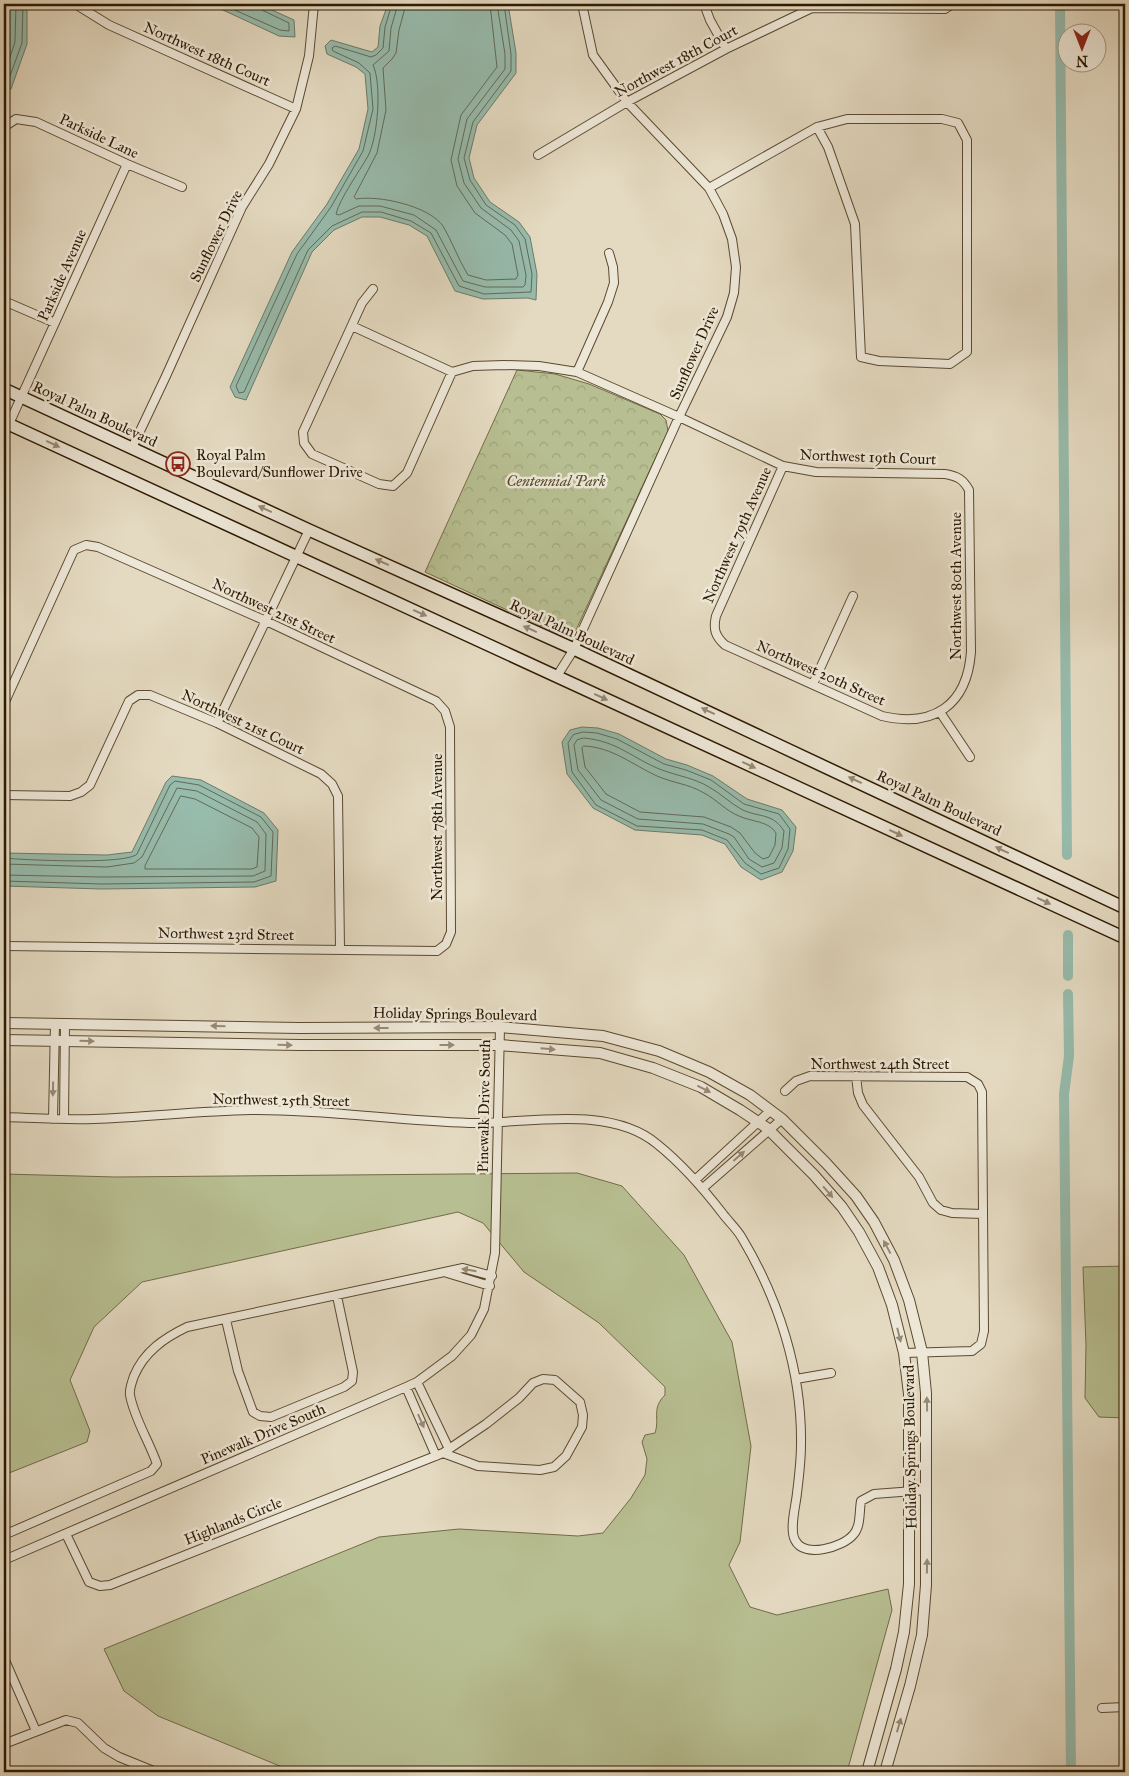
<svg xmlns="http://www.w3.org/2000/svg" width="1129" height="1776" font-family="'IM FELL Great Primer',serif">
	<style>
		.grass { fill: #b7be91; stroke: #726c48 }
		.forest { fill: url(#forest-crowns); stroke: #726c48 }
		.water { fill: #97bbac; stroke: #6d7a67 }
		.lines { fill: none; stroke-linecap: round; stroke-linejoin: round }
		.shore { stroke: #626a56; stroke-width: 1 }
		.canal { stroke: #97bbac; stroke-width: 10 }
		.minor-casing { stroke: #5b4930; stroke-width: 10 }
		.tertiary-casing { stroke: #5b4930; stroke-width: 12 }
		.secondary-casing { stroke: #2d1900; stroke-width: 14 }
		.minor { stroke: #ede7d7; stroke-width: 8 }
		.tertiary { stroke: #ede7d7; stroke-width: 10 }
		.secondary { stroke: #ede7d7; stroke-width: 11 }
		.oneway { fill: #978a76 }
		.labels { text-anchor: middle; stroke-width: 5; stroke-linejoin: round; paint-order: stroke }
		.street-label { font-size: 15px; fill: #2d1900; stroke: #ede7d7 }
		.poi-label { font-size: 15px; fill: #2d1900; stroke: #ede7d7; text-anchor: start }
		.park-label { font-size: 15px; font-style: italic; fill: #564b2c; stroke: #ede7d7 }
	</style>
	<defs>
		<pattern id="forest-crowns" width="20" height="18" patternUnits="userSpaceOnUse" patternTransform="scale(1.25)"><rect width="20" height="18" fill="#b7be91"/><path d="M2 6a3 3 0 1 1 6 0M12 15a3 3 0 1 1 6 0" fill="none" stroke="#9ea37b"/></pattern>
	</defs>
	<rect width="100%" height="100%" fill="#e4dac1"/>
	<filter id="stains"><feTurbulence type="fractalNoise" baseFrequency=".004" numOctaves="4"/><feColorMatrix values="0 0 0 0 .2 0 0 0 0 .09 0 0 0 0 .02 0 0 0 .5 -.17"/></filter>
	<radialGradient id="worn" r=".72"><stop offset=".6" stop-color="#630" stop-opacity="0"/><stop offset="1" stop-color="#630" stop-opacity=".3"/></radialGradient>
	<!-- grass -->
	<path class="grass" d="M577 1173 622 1186 684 1255 732 1342 751 1446 740 1542 729 1565 750 1607 777 1615 888 1589 892 1610 847 1772H305L287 1769 158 1716 124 1691 104 1649 379 1537 459 1529 578 1536 603 1533 631 1498 645 1475 647 1459 642 1442 645 1435 655 1433C660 1418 651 1409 665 1395V1387L599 1323 524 1272 483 1223 458 1212 142 1282 94 1327 70 1380 90 1431 87 1442 4 1475V1174L116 1177Z
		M1125 1266V1418L1099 1417 1085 1398 1086 1345 1083 1267Z"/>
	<!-- forest -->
	<path class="forest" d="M517 370 555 374 589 384 660 414 666 420 668 431 576 630 572 634 561 635 425 572Z"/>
	<!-- water -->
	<path class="water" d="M4 4H27V44L11 89 4 92Z
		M210 4H259L294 20 295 37 279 36Z
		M388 4H508L516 53V73L477 125 469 158 474 178 490 202 519 222 530 237 537 274 536 300 528 298 483 299 455 291 427 236 409 225 380 217H362L334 230 312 252 246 400 235 397 230 387 292 252 327 204 359 149 368 109 365 74 356 67 327 54 325 46 331 40 372 52 378 47 380 26Z
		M582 727 598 728 619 734 666 759 687 765 713 776 747 799 782 810 796 827 793 851 782 872 761 880 741 867 725 844 702 835 635 830 593 808 567 774 562 742 570 730Z
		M172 776 201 780 264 813 278 830 276 881 255 887 101 889 4 886V853L107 855 132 852 166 782Z"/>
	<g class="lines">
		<!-- shore -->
		<path class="shore" d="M221 4 280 30 289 31V23L262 10 259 4
			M392 4 385 27 383 48 376 55 371 57 335 46 332 48 333 51 359 63 370 73 373 109 363 151 331 207 297 254 236 386 239 393 244 392 308 250 332 226 362 212H381L411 221 431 233 459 286 484 294 531 292 532 274 525 239 515 225 486 205 470 180 464 158 473 122 511 71V54L504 4
			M398 4 391 28 389 51 373 65C382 84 378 137 368 156 359 172 340 198 336 214L339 215 359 206H380L414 215 436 230 463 281 485 287H523L525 285 526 275 519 241 511 230 481 208 464 183 458 159 467 119 505 69V54L497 4
			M406 4 399 30 396 53 392 59 383 68 386 110 377 153 354 197 356 199C379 195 429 206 443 226 452 241 458 259 468 275L486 280 516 279 518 275 512 244 505 235 475 213 457 186 451 160 461 115 497 67 490 4
			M4 75 15 42 16 4
			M4 86 7 84 22 43 23 4
			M583 732 597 733 617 739 664 764 686 770 711 780 744 804 779 814 790 829 788 849 779 868 761 874 745 863 727 840 702 830 637 826 596 805 572 772 568 743 573 735Z
			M584 738C618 741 633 759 662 770 678 776 694 778 709 787 720 793 730 803 741 809 758 818 772 812 784 831L782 848 774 863 762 867 749 859 734 837 729 834 703 824 638 819 601 800 578 770 574 745 577 740Z
			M584 746C612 747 633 765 657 776 673 783 689 784 704 793 716 799 726 811 739 816 752 822 769 821 776 833L775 845 769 857 763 859 755 853 740 833 731 827 704 817 640 812 606 794 585 767 582 748Z
			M181 796 195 799 252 828 259 837 257 867 252 869H145V866Z
			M4 858C23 860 126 865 137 854L170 785 175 781 199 785 261 817 273 832 271 876 254 882 101 884 4 881
			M4 864 107 867 134 863 142 857 177 788 197 791 257 822 266 834 265 871 253 876 101 877 4 875"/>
		<!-- canal -->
		<path class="canal" d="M1060 4 1067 855
			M1068 935V976
			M1068 994 1069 1056 1064 1094 1071 1772"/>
		<!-- minor casing -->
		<g class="minor-casing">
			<path id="minor" d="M704 4 710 20 726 49
				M80 7 109 25 296 109
				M4 127 16 119 36 122 127 164 182 187
				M538 155 627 102 726 49 812 8 945 9 952 4
				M709 188 817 127 847 119H942L958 123 967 140V352L950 364 879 361 861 357 855 224 828 147 817 127
				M373 289 362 303 303 432 304 443 312 454 379 484 393 486 407 473 452 372
				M4 301 55 323
				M352 326 452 372 473 366 504 365 539 366 577 372 679 417 783 466 816 472 945 474C957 476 963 479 969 490L971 652C967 705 934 728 882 716L725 645C715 636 713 629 716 616L783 466
				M577 372 608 302 614 283 613 267 609 253
				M4 435 127 164
				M132 448 166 376 242 207 269 164 296 109 309 56 314 4
				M557 676 574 649 679 417 727 317 734 293 736 267 732 239 723 214 709 188 627 102 593 55 582 4
				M813 684 853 596
				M4 704 74 550 86 545 98 547 266 621 436 701 445 711 450 727 451 932 446 944 437 951 4 946
				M940 712 970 757
				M217 723 309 530
				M4 795 70 796 81 792 90 785 129 701 138 695H150L217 723 321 774 332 784 338 796 340 949
				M856 1076 858 1093 863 1105 919 1177 933 1203 941 1210 952 1213 983 1214
				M785 1091 796 1081 810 1076 967 1077 978 1084 982 1092 984 1331 981 1344 972 1351 904 1353
				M4 1117C34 1118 64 1120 94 1119 147 1117 199 1111 251 1110 324 1109 396 1121 469 1123 526 1124 609 1104 657 1144 682 1164 703 1188 723 1214 729 1222 737 1229 742 1238 779 1300 802 1372 801 1444 801 1460 799 1477 797 1493 796 1505 789 1529 795 1540 804 1559 843 1547 853 1535 861 1527 859 1512 861 1501L874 1494 927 1490
				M53 1119 55 1023
				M64 1119 65 1023
				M695 1180 770 1111
				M703 1188 782 1119
				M447 1273 490 1286
				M226 1320 238 1371 253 1412 260 1416 271 1417 344 1387 352 1381 353 1372 337 1296
				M796 1379 831 1373
				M417 1382 449 1449
				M406 1387 436 1456
				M66 1534 89 1582 100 1586 110 1585 443 1453 486 1424 519 1398 533 1383 543 1379 555 1380 580 1402 583 1415 582 1427 566 1456 554 1467 540 1470 478 1466 443 1453
				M4 1535 151 1471 157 1464C149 1441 134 1418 130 1395 129 1389 132 1382 134 1376 144 1352 164 1338 187 1327L463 1268 492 1276
				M4 1560 406 1387 417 1382 452 1356 471 1335 484 1309 495 1253 500 1027
				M4 1658 36 1731
				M1102 1708 1125 1707
				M4 1744 66 1720 78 1723 104 1748 119 1757 156 1772"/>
		</g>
		<!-- tertiary casing -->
		<g class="tertiary-casing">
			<path id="tertiary" d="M4 1023 300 1028 500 1027 603 1036 659 1051 709 1072 750 1095 782 1119 826 1163 856 1196 874 1222 894 1260 909 1300 922 1352 926 1393V1585L922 1635 910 1686 885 1772
				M4 1040 300 1045H499L600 1053 653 1068 701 1087 740 1110 767 1128 814 1175 842 1207 859 1232 878 1267 892 1305 904 1353 909 1394V1584L904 1632 896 1669 867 1772"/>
		</g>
		<!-- secondary casing -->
		<g class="secondary-casing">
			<path id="secondary" d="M4 389 309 530 574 649 1125 908
				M4 422 1125 938"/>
		</g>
		<!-- minor -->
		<use href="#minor" class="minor"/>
		<!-- tertiary -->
		<use href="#tertiary" class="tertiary"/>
		<!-- secondary -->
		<use href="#secondary" class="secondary"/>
	</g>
	<!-- one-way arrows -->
	<defs><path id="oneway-solid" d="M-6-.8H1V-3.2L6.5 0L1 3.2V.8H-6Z" transform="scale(1.25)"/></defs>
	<g class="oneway">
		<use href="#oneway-solid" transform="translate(53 444) rotate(25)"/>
		<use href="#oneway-solid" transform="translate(265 509) rotate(-155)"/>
		<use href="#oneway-solid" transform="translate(382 562) rotate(-156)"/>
		<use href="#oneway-solid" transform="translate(420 613) rotate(24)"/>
		<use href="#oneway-solid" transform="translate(530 629) rotate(-156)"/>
		<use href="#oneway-solid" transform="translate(601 697) rotate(25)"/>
		<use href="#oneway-solid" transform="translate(708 711) rotate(-155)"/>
		<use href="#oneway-solid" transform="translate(749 765) rotate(25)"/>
		<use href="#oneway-solid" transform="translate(855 780) rotate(-155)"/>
		<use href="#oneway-solid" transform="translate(896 833) rotate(25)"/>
		<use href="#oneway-solid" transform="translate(1002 850) rotate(-155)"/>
		<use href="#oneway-solid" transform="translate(1044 901) rotate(25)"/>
		<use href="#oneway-solid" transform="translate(218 1026) rotate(-179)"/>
		<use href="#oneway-solid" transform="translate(381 1028) rotate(180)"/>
		<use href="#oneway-solid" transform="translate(87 1041) rotate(1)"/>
		<use href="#oneway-solid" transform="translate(285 1045) rotate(1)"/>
		<use href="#oneway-solid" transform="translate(447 1045)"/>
		<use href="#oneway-solid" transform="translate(548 1049) rotate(5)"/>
		<use href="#oneway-solid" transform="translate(53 1089) rotate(91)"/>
		<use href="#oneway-solid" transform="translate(704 1089) rotate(27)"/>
		<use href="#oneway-solid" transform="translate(739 1156) rotate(-41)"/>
		<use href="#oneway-solid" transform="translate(828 1192) rotate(49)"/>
		<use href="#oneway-solid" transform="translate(887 1247) rotate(-118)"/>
		<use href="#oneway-solid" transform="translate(469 1270) rotate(-171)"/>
		<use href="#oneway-solid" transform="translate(899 1335) rotate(76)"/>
		<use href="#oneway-solid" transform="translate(927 1404) rotate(-91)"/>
		<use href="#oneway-solid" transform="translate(421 1421) rotate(66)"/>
		<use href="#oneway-solid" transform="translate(927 1566) rotate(-89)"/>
		<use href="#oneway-solid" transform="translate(899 1725) rotate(-74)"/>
	</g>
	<!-- icons -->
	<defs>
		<g id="bus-ring" transform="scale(1.25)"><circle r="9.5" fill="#ede7d7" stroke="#8f2418" stroke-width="1.5"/><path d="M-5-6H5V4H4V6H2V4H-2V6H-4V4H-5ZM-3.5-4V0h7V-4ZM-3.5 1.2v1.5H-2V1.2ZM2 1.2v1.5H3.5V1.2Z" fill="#8f2418"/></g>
	</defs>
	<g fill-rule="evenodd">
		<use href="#bus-ring" x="178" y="464"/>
	</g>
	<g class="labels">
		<!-- street labels -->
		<g class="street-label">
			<text transform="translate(207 54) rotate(24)" y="5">Northwest 18th Court</text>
			<text transform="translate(676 61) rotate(-28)" y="5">Northwest 18th Court</text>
			<text transform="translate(99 136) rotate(25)" y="5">Parkside Lane</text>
			<text transform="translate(216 236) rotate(-64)" y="5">Sunflower Drive</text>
			<text transform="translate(62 275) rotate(-66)" y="5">Parkside Avenue</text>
			<text transform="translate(694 353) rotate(-66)" y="5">Sunflower Drive</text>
			<text transform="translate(95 414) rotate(25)" y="5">Royal Palm Boulevard</text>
			<text transform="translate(868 457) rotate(2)" y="5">Northwest 19th Court</text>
			<text transform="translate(737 535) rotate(-66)" y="5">Northwest 79th Avenue</text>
			<text transform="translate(956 586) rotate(-90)" y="5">Northwest 80th Avenue</text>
			<text transform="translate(274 611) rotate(25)" y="5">Northwest 21st Street</text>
			<text transform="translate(572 632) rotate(25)" y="5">Royal Palm Boulevard</text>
			<text transform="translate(821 673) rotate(24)" y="5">Northwest 20th Street</text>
			<text transform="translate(243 722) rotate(25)" y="5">Northwest 21st Court</text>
			<text transform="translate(939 803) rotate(25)" y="5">Royal Palm Boulevard</text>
			<text transform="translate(437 827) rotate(-90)" y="5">Northwest 78th Avenue</text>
			<text transform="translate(226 934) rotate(1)" y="5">Northwest 23rd Street</text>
			<text transform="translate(455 1014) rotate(1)" y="5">Holiday Springs Boulevard</text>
			<text x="880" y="1069">Northwest 24th Street</text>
			<text transform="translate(281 1100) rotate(1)" y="5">Northwest 25th Street</text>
			<text transform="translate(484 1106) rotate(-89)" y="5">Pinewalk Drive South</text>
			<text transform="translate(263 1434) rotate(-23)" y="5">Pinewalk Drive South</text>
			<text transform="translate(910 1447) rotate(-91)" y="5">Holiday Springs Boulevard</text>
			<text transform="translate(233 1521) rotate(-22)" y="5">Highlands Circle</text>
		</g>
		<!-- poi labels -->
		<g class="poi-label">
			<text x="196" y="460">Royal Palm<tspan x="196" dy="17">Boulevard/Sunflower Drive</tspan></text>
		</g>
		<!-- park labels -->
		<g class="park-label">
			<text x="556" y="486">Centennial Park</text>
		</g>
	</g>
	<!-- margin -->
	<rect width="1129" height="1776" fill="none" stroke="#e4dac1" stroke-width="20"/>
	<rect x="5" y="5" width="1119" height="1766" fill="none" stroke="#2d1900" stroke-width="2.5"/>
	<rect x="10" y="10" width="1109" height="1756" fill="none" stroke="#2d1900"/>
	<!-- north arrow -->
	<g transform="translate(1082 48) rotate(180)"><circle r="24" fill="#ede7d7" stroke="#a09581"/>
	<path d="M0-4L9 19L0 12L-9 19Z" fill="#8f2418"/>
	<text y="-8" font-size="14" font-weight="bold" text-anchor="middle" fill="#2d1900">N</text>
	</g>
	<rect width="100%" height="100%" filter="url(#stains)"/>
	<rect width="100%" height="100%" fill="url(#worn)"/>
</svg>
